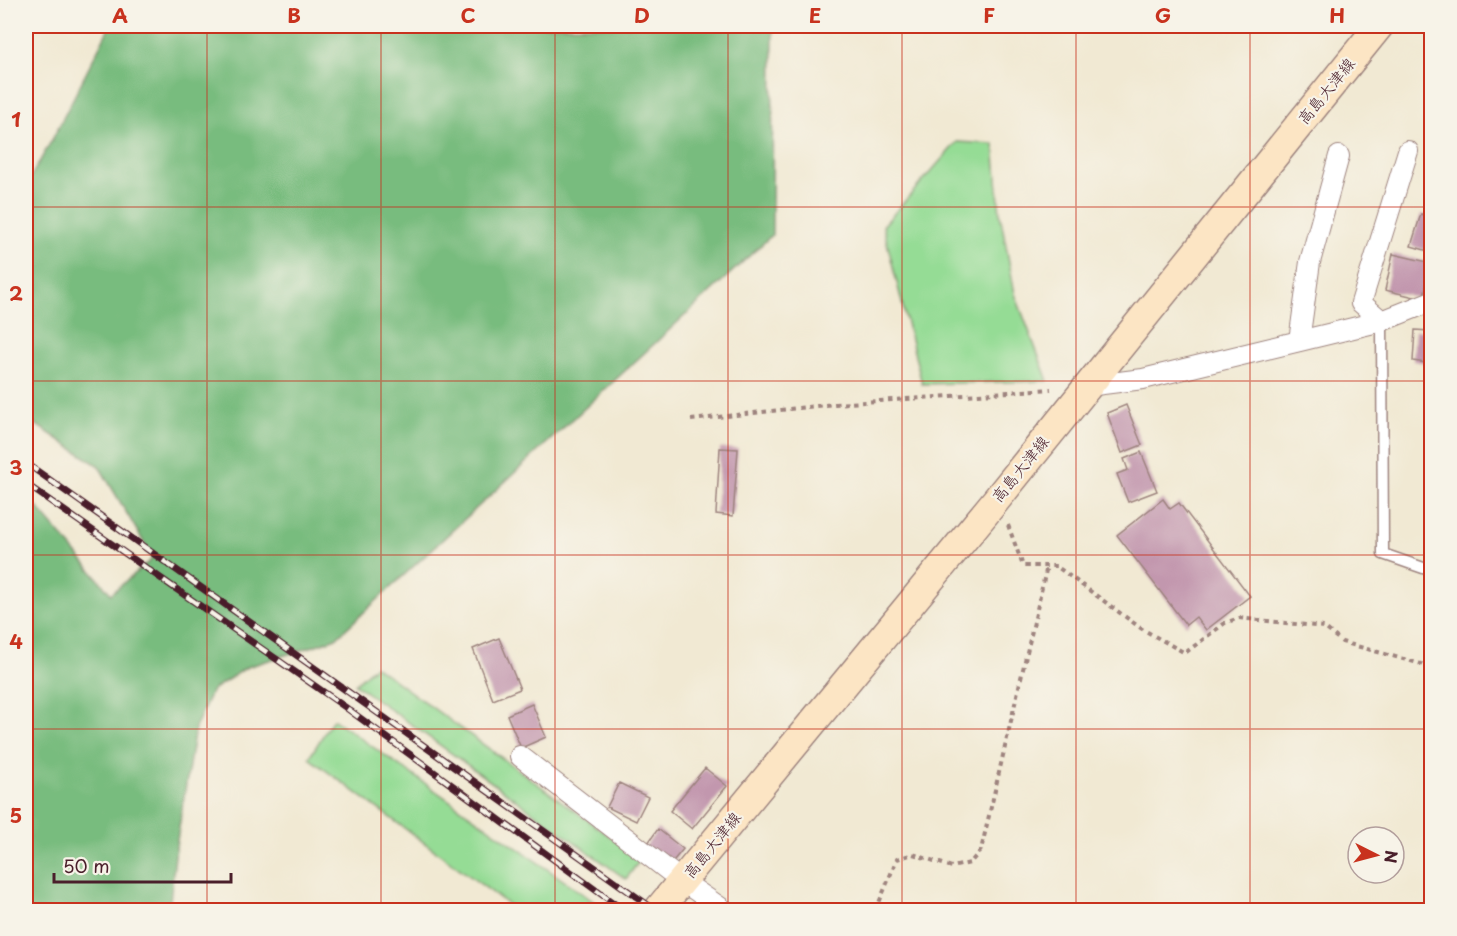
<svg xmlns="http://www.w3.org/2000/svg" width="1457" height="936" font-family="'Playpen Sans','Klee One',sans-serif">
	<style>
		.green { fill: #95dc95; stroke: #707e60; stroke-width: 1.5 }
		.forest { fill: #78bc7e; stroke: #616e54; stroke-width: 1.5 }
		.building { fill: #c297ae }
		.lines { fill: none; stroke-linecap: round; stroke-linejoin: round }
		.service-casing { stroke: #9e847f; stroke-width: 13 }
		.minor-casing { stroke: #9e847f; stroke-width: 22 }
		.secondary-casing { stroke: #9e847f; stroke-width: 31 }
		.path { stroke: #9e847f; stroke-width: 4; stroke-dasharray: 4.5 4.5; stroke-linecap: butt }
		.service { stroke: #fff; stroke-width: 10 }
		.minor { stroke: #fff; stroke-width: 20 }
		.secondary { stroke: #fce5c4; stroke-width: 28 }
		.rail-casing { stroke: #4a1f2b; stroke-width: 7 }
		.rail { stroke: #f7f3e8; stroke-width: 4.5; stroke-dasharray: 14; stroke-linecap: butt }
		.grid { fill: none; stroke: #c8321e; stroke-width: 1.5; stroke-opacity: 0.55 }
		.labels { text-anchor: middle; stroke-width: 4.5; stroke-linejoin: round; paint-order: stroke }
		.street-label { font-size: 16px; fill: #4a1f2b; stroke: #f7f3e8 }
		.neatline { fill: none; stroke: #c8321e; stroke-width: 2 }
		.grid-label { font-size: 20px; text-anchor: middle; font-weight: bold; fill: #c8321e }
	</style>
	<rect width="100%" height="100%" fill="#f7f3e8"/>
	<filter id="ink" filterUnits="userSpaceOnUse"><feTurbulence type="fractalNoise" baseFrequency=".0167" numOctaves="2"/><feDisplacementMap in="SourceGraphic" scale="12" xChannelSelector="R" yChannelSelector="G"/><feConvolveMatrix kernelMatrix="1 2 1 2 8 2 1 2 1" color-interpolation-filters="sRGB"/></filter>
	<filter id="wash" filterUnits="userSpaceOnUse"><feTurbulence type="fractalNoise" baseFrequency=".008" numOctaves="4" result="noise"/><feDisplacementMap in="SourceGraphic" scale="24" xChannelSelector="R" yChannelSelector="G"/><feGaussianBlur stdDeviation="1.35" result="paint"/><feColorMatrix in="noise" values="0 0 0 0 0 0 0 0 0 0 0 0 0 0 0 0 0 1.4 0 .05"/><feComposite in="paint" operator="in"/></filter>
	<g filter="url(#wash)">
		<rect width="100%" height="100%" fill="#f1e9d3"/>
		<!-- green -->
		<path class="green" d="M957 142 994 144 1000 214 1015 294 1048 381 922 384 883 226Z
			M375 666 641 859 626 879 355 684Z
			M333 719 600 906 598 910H516L309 758Z"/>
		<!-- forest -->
		<path class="forest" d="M110 26H773L772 235 336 638 311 647 247 667 212 690 195 728 176 847 169 910H26V494L111 594 153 558 99 466 26 418V185L52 140Z"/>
		<g id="blocks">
			<!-- building -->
			<path class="building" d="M1421 214 1432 217V252L1411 246Z
				M1393 254 1432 263 1423 299 1385 290Z
				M1415 330 1429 331 1426 363 1413 361Z
				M1126 405 1142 445 1122 453 1107 413Z
				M720 448 738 449 733 516 716 514Z
				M1141 452 1157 491 1128 502 1117 474 1128 470 1124 459Z
				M1163 499 1170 509 1179 503 1250 596 1206 630 1196 617 1186 625 1117 535Z
				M499 638 520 689 493 700 473 649Z
				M532 704 546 737 521 748 507 715Z
				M705 768 727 786 692 829 670 811Z
				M619 783 648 797 636 821 607 807Z
				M658 829 683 849 669 866 645 847Z"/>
		</g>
	</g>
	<g filter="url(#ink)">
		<use href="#blocks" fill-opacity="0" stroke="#9e847f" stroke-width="1.5"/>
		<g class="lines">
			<!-- service casing -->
			<g class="service-casing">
				<path id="service" d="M1382 321 1383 554 1432 571"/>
			</g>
			<!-- minor casing -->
			<g class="minor-casing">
				<path id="minor" d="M1382 321 1361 303 1408 151
					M1299 341 1310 262 1339 156
					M1087 386 1143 379 1382 321 1432 301
					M520 756 682 881 724 910"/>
			</g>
			<!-- secondary casing -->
			<g class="secondary-casing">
				<path id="secondary" d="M658 910 992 505 1379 26"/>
			</g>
			<!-- path -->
			<path class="path" d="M691 420 835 404 1051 389
				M1008 525 1023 566H1056L1142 629 1185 653 1225 623 1239 618 1324 627 1342 642 1432 667
				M876 910 897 859 913 854 952 867 970 863 981 850 1047 566"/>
			<!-- service -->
			<use href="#service" class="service"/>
			<!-- minor -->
			<use href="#minor" class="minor"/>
			<!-- secondary -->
			<use href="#secondary" class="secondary"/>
			<!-- rail casing -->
			<g class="rail-casing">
				<path id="rail" d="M26 463 655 910
					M26 484 345 707 623 910"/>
			</g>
			<!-- rail -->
			<use href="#rail" class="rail"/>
		</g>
	</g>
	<!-- grid -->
	<path class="grid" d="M207 26V910M381 26V910M555 26V910M728 26V910M902 26V910M1076 26V910M1250 26V910M26 207H1432M26 381H1432M26 555H1432M26 729H1432"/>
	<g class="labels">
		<!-- street labels -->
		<g class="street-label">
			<text transform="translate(1326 91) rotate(-51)" y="6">高島大津線</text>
			<text transform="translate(1020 469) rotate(-51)" y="6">高島大津線</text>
			<text transform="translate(712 845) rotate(-51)" y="6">高島大津線</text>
		</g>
	</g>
	<!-- margin -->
	<rect width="1457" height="936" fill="none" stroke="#f7f3e8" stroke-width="66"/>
	<!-- north arrow -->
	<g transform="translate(1376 855) rotate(96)"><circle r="28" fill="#f7f3e8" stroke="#b29e9c" stroke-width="1.5"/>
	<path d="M0-4.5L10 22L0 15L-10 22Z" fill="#c8321e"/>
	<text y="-9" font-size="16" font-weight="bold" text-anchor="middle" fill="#4a1f2b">N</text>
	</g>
	<!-- scale -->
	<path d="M54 873v9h177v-9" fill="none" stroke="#4a1f2b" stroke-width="3"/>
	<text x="63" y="873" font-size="18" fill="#4a1f2b" stroke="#f7f3e8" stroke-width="4.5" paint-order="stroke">50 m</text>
	<rect x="33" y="33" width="1391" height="870" class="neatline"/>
	<g class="grid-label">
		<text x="120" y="23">A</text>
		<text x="294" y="23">B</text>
		<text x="468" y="23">C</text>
		<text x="642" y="23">D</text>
		<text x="815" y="23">E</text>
		<text x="989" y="23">F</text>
		<text x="1163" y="23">G</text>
		<text x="1337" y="23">H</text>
		<text x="16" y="127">1</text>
		<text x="16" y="301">2</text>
		<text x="16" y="475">3</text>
		<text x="16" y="649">4</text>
		<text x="16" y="823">5</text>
	</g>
</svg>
